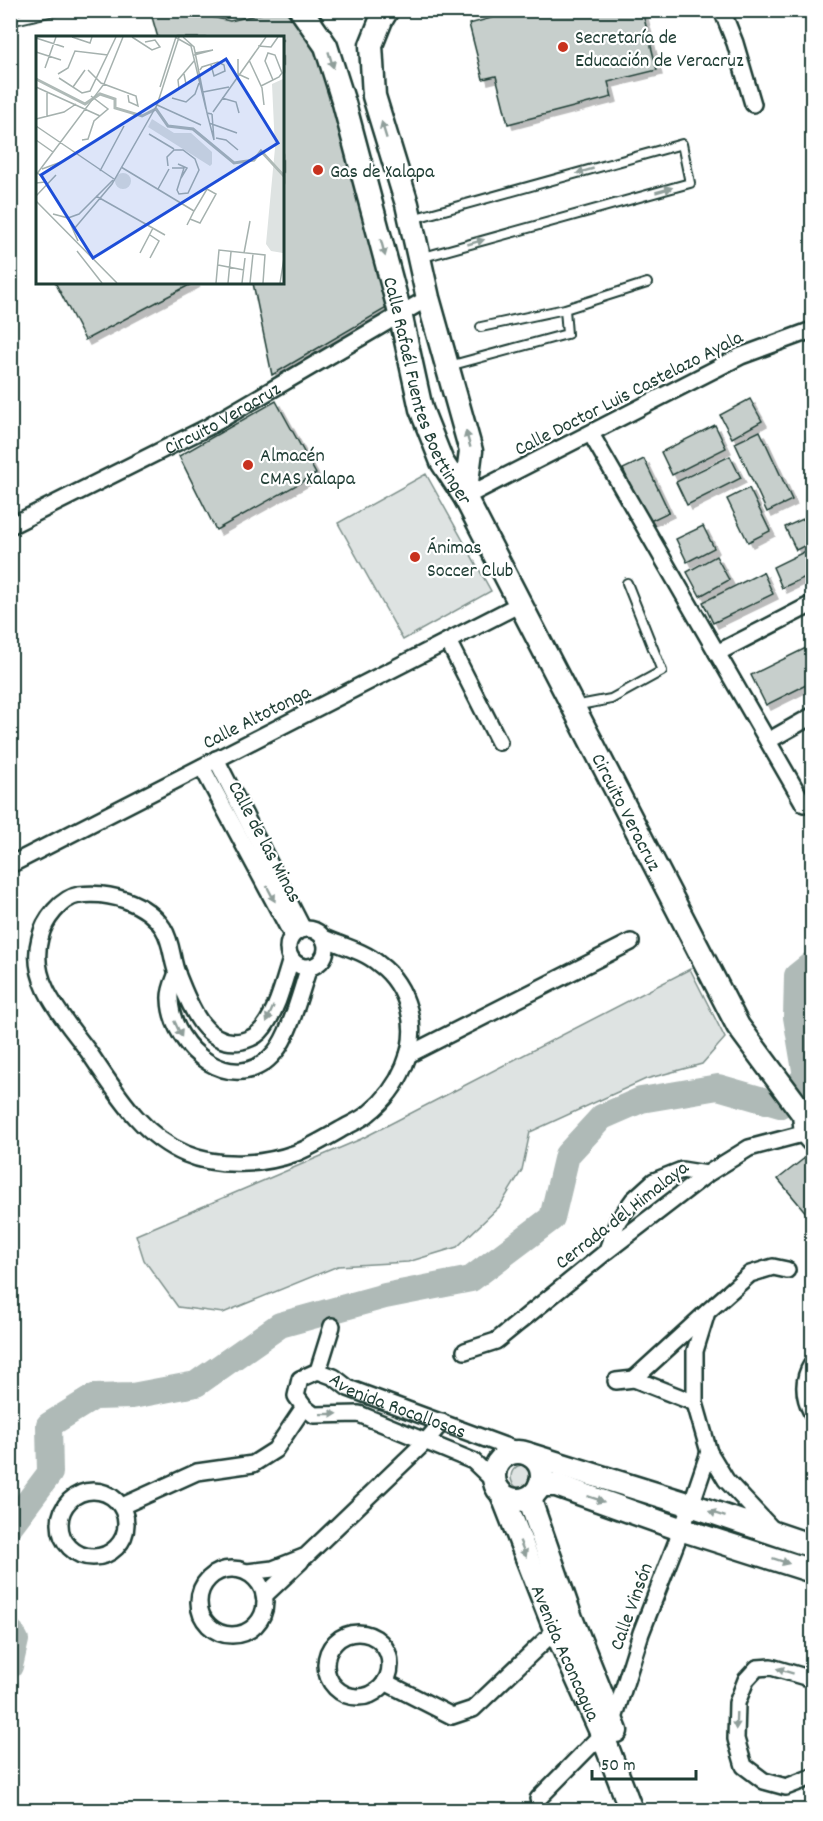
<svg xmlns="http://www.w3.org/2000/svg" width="823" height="1821" font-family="Dekko,sans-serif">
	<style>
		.green { fill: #dee3e2; stroke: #7e908b; stroke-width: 1.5 }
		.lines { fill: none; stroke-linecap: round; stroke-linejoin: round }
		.river { stroke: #afbab7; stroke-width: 26 }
		.building { fill: #c7cfcc; stroke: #1f3d34; stroke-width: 1.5; filter: url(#shadow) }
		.lane-casing { stroke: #1f3d34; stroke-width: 12 }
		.street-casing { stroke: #1f3d34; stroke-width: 20 }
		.secondary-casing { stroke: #1f3d34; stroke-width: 27 }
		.lane { stroke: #fff; stroke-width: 8 }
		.street { stroke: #fff; stroke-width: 15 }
		.secondary { stroke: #fff; stroke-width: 22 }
		.oneway { fill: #8f9e9a }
		.poi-dot { fill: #c8321e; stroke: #fff; stroke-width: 2 }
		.labels { text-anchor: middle; stroke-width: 4.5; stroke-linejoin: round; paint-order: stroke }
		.poi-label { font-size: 20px; fill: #1f3d34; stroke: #fff; text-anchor: start }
		.street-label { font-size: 20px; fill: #1f3d34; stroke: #fff }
		.inset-river { fill: none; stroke: #afbab7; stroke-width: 3 }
		.inset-road { fill: none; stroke: #a5b1ae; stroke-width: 1.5 }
		.view { fill: #1d4ed8; fill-opacity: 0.15; stroke: #1d4ed8; stroke-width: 3 }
		.inset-edge { fill: none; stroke: #1f3d34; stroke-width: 3 }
	</style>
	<defs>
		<filter id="shadow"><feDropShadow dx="5" dy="5" stdDeviation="0" flood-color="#0004"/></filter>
	</defs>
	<rect width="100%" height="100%" fill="#fff"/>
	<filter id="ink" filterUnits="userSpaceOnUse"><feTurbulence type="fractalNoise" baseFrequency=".0167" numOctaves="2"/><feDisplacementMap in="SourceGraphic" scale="12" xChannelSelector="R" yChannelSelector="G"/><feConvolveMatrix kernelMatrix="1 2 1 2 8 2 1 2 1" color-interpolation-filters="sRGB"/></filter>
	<g filter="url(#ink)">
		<!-- green -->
		<path class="green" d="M426 474 491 591 403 640 338 523Z
			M690 969 725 1038 702 1064 646 1079 530 1132 522 1170 500 1206 457 1247 408 1262 338 1266 223 1313 178 1307 144 1260 136 1235 361 1139Z
			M511 1477a12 12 0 1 1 24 0a12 12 0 1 1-24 0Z"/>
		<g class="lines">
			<!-- river -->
			<path class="river" d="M10 1526 50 1473 49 1425 94 1397 132 1396 196 1384 280 1325 385 1296 471 1279 552 1218 567 1155 602 1117 641 1100 718 1087 780 1105 806 1076 796 1017 797 976 812 964
				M10 1631 16 1640 10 1666"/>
		</g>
		<!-- building -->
		<path class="building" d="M150 10H179L230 21 276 10H285L323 58 390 306 272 375 253 283 251 282H282V38H158Z
			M521 10H642L657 70 608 82 612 97 508 124 496 76 483 79 469 24Z
			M55 282H195L85 340Z
			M750 399 762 421 732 438 720 415Z
			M276 401 316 474 216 530 179 456Z
			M715 425 726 448 672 475 661 452Z
			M760 431 792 500 767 512 735 443Z
			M730 456 741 478 687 505 676 482Z
			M644 459 669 512 648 522 623 469Z
			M749 488 770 531 748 542 727 499Z
			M812 515V542L796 550 785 527Z
			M703 526 714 548 687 562 676 539Z
			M812 548V574L782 588 773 567Z
			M716 556 729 580 700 596 687 572Z
			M763 572 773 594 713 623 703 602Z
			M806 648 812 662V682L766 705 751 675Z
			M806 1157 812 1164V1220L778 1179Z"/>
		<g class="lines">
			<!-- lane casing -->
			<g class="lane-casing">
				<path id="lane" d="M10 21 58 10
					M412 219 682 144 690 183 420 258
					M481 327 565 309
					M449 366 567 334 565 309 647 283
					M574 706 611 699 662 671 627 583"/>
			</g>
			<!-- street casing -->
			<g class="street-casing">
				<g id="street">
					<path d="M722 10 735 43 753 104"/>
					<path d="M591 434 804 804"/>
					<path d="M465 497 741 356 812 330"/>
					<path id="s1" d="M10 526 208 427 428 298"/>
					<path d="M448 641 499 742"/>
					<path d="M717 653 812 604"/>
					<path d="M768 741 812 716"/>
					<path d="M216 759 303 929"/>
					<path d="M202 767 292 935"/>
					<path d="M10 865 520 604"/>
					<circle cx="307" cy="948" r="19"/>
					<path d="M291 959C284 981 278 1008 264 1027 259 1034 251 1039 242 1041 204 1048 189 1003 178 976 171 960 173 944 163 928 146 902 109 891 79 895 61 898 44 920 40 938 28 982 64 1018 88 1051 115 1090 140 1135 186 1154 219 1168 263 1165 296 1153 311 1147 326 1138 340 1130 350 1124 361 1120 369 1113 399 1089 419 1048 409 1010 404 992 394 975 379 964 364 951 342 946 324 938"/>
					<path d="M177 973C174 981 169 991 170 999 171 1049 236 1100 275 1052 290 1035 301 990 309 967"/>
					<path d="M408 1055 631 942"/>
					<path d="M607 1250 618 1221 633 1200 654 1181 682 1170 707 1174"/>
					<path d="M465 1351 496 1341 607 1251 707 1174 749 1148 806 1133 812 1127"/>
					<path d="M812 1364C802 1380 803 1396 812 1413"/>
					<path d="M318 1371 332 1326"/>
					<path d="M634 1379 705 1314"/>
					<path d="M616 1381 634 1379 695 1403"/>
					<path id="s2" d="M495 1482 473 1461 359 1414 314 1415 304 1407 296 1396 300 1379 318 1371 334 1377 348 1388 521 1452"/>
					<circle cx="93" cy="1524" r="33"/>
					<path d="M122 1506 197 1472 253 1464 275 1450 304 1407"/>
					<path d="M774 1531 726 1480 709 1452 695 1403V1351L707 1312 750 1274 773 1267 787 1270"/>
					<circle cx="232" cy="1602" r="33"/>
					<path d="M247 1572 273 1569 306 1556 426 1441 442 1422"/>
					<path d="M264 1596 301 1561"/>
					<circle cx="358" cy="1665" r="32"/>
					<path d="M812 1679 771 1667 757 1668 746 1680 737 1703 736 1739 744 1766 764 1781 786 1787 812 1777"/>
					<path d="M385 1682 452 1716 473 1709 561 1625"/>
					<path d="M613 1722 641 1633 691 1505 709 1452"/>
					<path d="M538 1799 602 1734"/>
				</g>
			</g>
			<!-- secondary casing -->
			<g class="secondary-casing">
				<g id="secondary">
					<path id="s3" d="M301 10 326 46 344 103 400 313 421 409 442 462 465 497 738 1026 804 1115 806 1133 812 1140"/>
					<path d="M387 10 381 20 371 45 374 96 407 204 428 298 471 451 465 497"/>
					<circle cx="518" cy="1476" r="24"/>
					<path d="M530 1455 691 1505 812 1546"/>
					<path d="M540 1485H556L680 1529 812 1571"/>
					<path id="s4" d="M502 1494 555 1629 602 1734 631 1810"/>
					<path d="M531 1497 532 1506 571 1618 616 1731"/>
				</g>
			</g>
			<!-- lane -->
			<use href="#lane" class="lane"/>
			<!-- street -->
			<use href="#street" class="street"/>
			<!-- secondary -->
			<use href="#secondary" class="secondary"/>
		</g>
		<!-- one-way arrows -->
		<defs><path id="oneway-solid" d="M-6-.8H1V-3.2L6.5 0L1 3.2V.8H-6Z" transform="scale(1.5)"/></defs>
		<g class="oneway">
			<use href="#oneway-solid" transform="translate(331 60) rotate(73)"/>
			<use href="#oneway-solid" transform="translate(384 130) rotate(-107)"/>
			<use href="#oneway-solid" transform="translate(585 171) rotate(164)"/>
			<use href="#oneway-solid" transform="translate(664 190) rotate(-16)"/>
			<use href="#oneway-solid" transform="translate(476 242) rotate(-16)"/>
			<use href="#oneway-solid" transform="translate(383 248) rotate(75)"/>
			<use href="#oneway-solid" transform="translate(468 439) rotate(-106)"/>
			<use href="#oneway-solid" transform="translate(271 894) rotate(62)"/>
			<use href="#oneway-solid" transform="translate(270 1014) rotate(114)"/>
			<use href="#oneway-solid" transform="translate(178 1029) rotate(65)"/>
			<use href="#oneway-solid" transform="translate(329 1414) rotate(-1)"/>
			<use href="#oneway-solid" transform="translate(596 1499) rotate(19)"/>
			<use href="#oneway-solid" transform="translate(717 1514) rotate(-162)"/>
			<use href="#oneway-solid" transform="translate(523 1549) rotate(68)"/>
			<use href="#oneway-solid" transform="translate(781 1561) rotate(18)"/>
			<use href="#oneway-solid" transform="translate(785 1671) rotate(-163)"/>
			<use href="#oneway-solid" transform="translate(736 1721) rotate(92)"/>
		</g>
	</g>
	<!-- markers -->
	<g class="poi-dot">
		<circle cx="563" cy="47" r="6"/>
		<circle cx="318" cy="170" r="6"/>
		<circle cx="248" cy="465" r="6"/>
		<circle cx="415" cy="557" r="6"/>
	</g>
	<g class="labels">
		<!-- poi labels -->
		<g class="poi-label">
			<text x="575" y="43">Secretaría de<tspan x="575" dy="23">Educación de Veracruz</tspan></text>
			<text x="330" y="177">Gas de Xalapa</text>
			<text x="260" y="461">Almacén<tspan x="260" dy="23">CMAS Xalapa</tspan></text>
			<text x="427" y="553">Ánimas<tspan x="427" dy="23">Soccer Club</tspan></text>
		</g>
		<!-- street labels -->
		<g class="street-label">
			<text dy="7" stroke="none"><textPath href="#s3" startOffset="404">Calle Rafaél Fuentes Boettinger</textPath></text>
			<text transform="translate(628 392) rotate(-27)" y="7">Calle Doctor Luis Castelazo Ayala</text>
			<text dy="7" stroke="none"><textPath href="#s1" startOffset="238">Circuito Veracruz</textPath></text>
			<text transform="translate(256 716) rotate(-27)" y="7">Calle Altotonga</text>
			<text dy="7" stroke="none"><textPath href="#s3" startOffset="872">Circuito Veracruz</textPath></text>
			<text transform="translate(266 841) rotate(62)" y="7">Calle de las Minas</text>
			<text transform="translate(621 1214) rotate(-38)" y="7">Cerrada del Himalaya</text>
			<text dy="7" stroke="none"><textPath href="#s2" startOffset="350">Avenida Rocallosas</textPath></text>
			<text transform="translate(630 1606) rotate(-70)" y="7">Calle Vinsón</text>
			<text dy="7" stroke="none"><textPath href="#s4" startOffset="171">Avenida Aconcagua</textPath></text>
		</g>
	</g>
	<!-- overview -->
	<g transform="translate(36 36)">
		<rect width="248" height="248" fill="#fff"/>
		<path d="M247 43V217L235 215 230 208 239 112 236 48ZM116 83 138 97H155L176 116V128L174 130 112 91ZM79 145a8 8 0 1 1 16 0a8 8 0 1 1-16 0Z" fill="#dee3e2"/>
		<path class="inset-river" d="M0 43 49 68 64 58 79 63V72L106 80 120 73 132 90 157 93 198 127 218 124 225 115 248 140"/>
		<path class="inset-road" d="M36 1 54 7 56 1M96 1 116 14 124 11 119 4 109 6M139 1 155 10 170 73M147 1 158 11 171 77 176 78M0 2 28 11M222 10 235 11 242 1M0 16 25 24M158 19 177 14 159 17M202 23V38L213 43M213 24 226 52 228 69M9 32 20 1M52 34 65 47 100 60 102 70 93 66 92 59M164 34 166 31 182 26 188 29 189 35 178 40 175 29M22 38 32 32 39 15 72 19M148 38 150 48 143 53 142 44 158 25M23 42 46 57 54 55 80 1M225 50 243 41 246 37 239 19 232 17 229 25 237 44M0 51 64 80M37 51 49 34M124 51 140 1M167 56 193 51M11 57V80M136 62 150 66 159 58 163 47M186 62 200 66 203 77M119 68 165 89M121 69 143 1M177 76 230 1M171 77 178 104M176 78 178 104M0 83 28 76 40 68M173 87 201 97M0 90 78 143M113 98 138 113M180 102 190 104 202 114M0 104 17 116M46 104 52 103 58 85 72 73 55 60M142 128 151 132 145 142M132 130 131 121 138 114H147L159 123 163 134 152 157 143 158 141 154 148 132H136M85 131 158 175M6 133 25 126M64 135 88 90M0 139 68 48 87 1M0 147 10 146 2 137M122 153 133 133M0 160 20 139M60 160 129 199M0 165 81 247M17 178 32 182 42 205M32 182 43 178 77 144M151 189 158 175 171 153 180 158 164 187 154 183M38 193 76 148 121 69M114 199 123 205 114 222M41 215 66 247M104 217 117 192M208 217 214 185M182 229 208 234M180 247 183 214 229 219 227 247M192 247 195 216M206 247 209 222M214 247 217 218M244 247 248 222"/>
		<path class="view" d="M190 23 242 107 57 222 5 139Z"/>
		<rect width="248" height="248" class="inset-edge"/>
	</g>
	<!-- margin -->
	<rect width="823" height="1821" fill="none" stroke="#fff" stroke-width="36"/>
	<rect x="18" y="18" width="787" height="1785" fill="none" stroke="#1f3d34" stroke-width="2" filter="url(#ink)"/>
	<!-- scale -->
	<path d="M592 1770v9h104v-9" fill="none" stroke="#1f3d34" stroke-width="3"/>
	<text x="601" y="1770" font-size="18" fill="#1f3d34" stroke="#ffffff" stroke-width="4.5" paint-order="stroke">50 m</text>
</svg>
